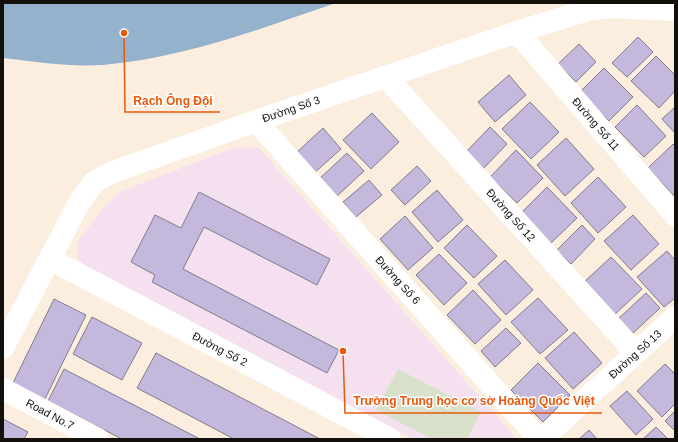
<svg xmlns="http://www.w3.org/2000/svg" width="678" height="442" font-family="Helvetica,sans-serif">
	<style>
		.education { fill: #f4e0ef }
		.green { fill: #dae1cb }
		.water { fill: #94b2cc }
		.building { fill: #c4b9dc; stroke: #807b8b }
		.lines { fill: none; stroke-linecap: round; stroke-linejoin: round }
		.minor { stroke: #fff; stroke-width: 22 }
		.labels { text-anchor: middle; stroke-width: 3; stroke-linejoin: round; paint-order: stroke }
		.street-label { font-size: 11px; fill: #130f0a; stroke: #fff }
		.leader { fill: none; stroke: #e8590c; stroke-width: 1.5 }
		.callout-dot { fill: #e8590c; stroke: #fff; stroke-width: 1.5 }
		.callout-label { font-size: 12px; text-anchor: middle; font-weight: bold; fill: #e8590c; stroke: #fff; stroke-width: 3; stroke-linejoin: round; paint-order: stroke }
	</style>
	<rect width="100%" height="100%" fill="#fceedf"/>
	<!-- education -->
	<path class="education" d="M236 147 259 148 517 439H413L82 264 77 257V243L102 209 119 192Z"/>
	<!-- green -->
	<path class="green" d="M398 369 481 412 467 439H432L376 410Z"/>
	<!-- water -->
	<path class="water" d="M3 3H336C260 29 183 58 103 65 70 67 36 62 3 58Z"/>
	<!-- building -->
	<path class="building" d="M638 37 653 52 627 77 612 63Z
		M579 44 596 62 576 82 558 64Z
		M656 56 675 75V91L659 108 631 81Z
		M604 68 633 97 609 121 580 92Z
		M509 75 526 95 495 122 478 102Z
		M530 102 559 132 531 159 502 129Z
		M637 105 666 136 644 157 615 127Z
		M675 107V131L674 132 662 119Z
		M372 113 399 142 371 169 343 140Z
		M490 127 507 144 483 169 466 152Z
		M323 128 341 149 313 174 295 154Z
		M566 138 594 169 565 196 537 165Z
		M673 144 675 146V197L648 168Z
		M516 150 543 178 517 203 490 177Z
		M347 153 364 171 335 198 318 180Z
		M417 166 431 181 405 205 391 190Z
		M598 177 626 207 598 233 571 203Z
		M369 180 382 195 356 217 343 202Z
		M547 187 577 218 549 245 519 215Z
		M437 190 463 220 438 242 412 212Z
		M199 192 330 259 317 285 204 227 183 269 339 350 327 373 152 282 155 275 131 262 155 215 181 228Z
		M633 215 659 244 631 270 604 241Z
		M405 216 433 248 408 270 380 239Z
		M467 225 497 256 474 278 444 248Z
		M582 225 595 239 571 264 557 250Z
		M667 251 675 260V298L664 307 637 277Z
		M439 254 467 283 444 305 416 275Z
		M611 257 642 289 614 315 583 283Z
		M505 260 533 290 506 315 478 284Z
		M473 290 501 320 475 344 447 315Z
		M646 293 660 308 631 335 617 320Z
		M538 298 568 330 540 354 511 322Z
		M54 299 86 315 45 399 13 383Z
		M92 317 142 343 122 380 73 354Z
		M506 328 521 343 495 367 481 351Z
		M574 332 602 363 573 389 545 358Z
		M156 353 320 439H234L137 388Z
		M538 363 570 395 543 422 511 390Z
		M665 364 675 374V404L662 417 637 391Z
		M64 369 200 439H122L48 401Z
		M627 391 653 419 636 435 610 406Z
		M675 411V431L665 421Z
		M3 419 28 432 24 439H3Z
		M656 427 668 439H643Z
		M589 430 597 439H579Z"/>
	<g class="lines">
		<!-- minor -->
		<path class="minor" d="M517 32 675 215
			M386 77 636 353
			M256 121 539 439
			M50 259 390 439
			M3 348 79 203 94 182 113 172 256 121 517 32 591 9 612 7 675 10
			M3 389 98 439
			M542 439 675 317"/>
	</g>
	<g class="labels">
		<!-- street labels -->
		<g class="street-label">
			<text transform="translate(291 109) rotate(-19)" y="4">Đường Số 3</text>
			<text transform="translate(596 124) rotate(49)" y="4">Đường Số 11</text>
			<text transform="translate(511 215) rotate(48)" y="4">Đường Số 12</text>
			<text transform="translate(398 280) rotate(48)" y="4">Đường Số 6</text>
			<text transform="translate(220 349) rotate(28)" y="4">Đường Số 2</text>
			<text transform="translate(635 354) rotate(-42)" y="4">Đường Số 13</text>
			<text transform="translate(50 414) rotate(28)" y="4">Road No.7</text>
		</g>
	</g>
	<!-- callouts -->
	<path class="leader" d="M124 33L125 112H220M343 351L345 413H602"/>
	<g class="callout-dot">
		<circle cx="124" cy="33" r="4"/>
		<circle cx="343" cy="351" r="4"/>
	</g>
	<g class="callout-label">
		<text x="173" y="105">Rạch Ông Đội</text>
		<text x="474" y="405">Trường Trung học cơ sở Hoàng Quốc Việt</text>
	</g>
	<!-- border -->
	<rect width="678" height="442" fill="none" stroke="#130f0a" stroke-width="8"/>
</svg>
